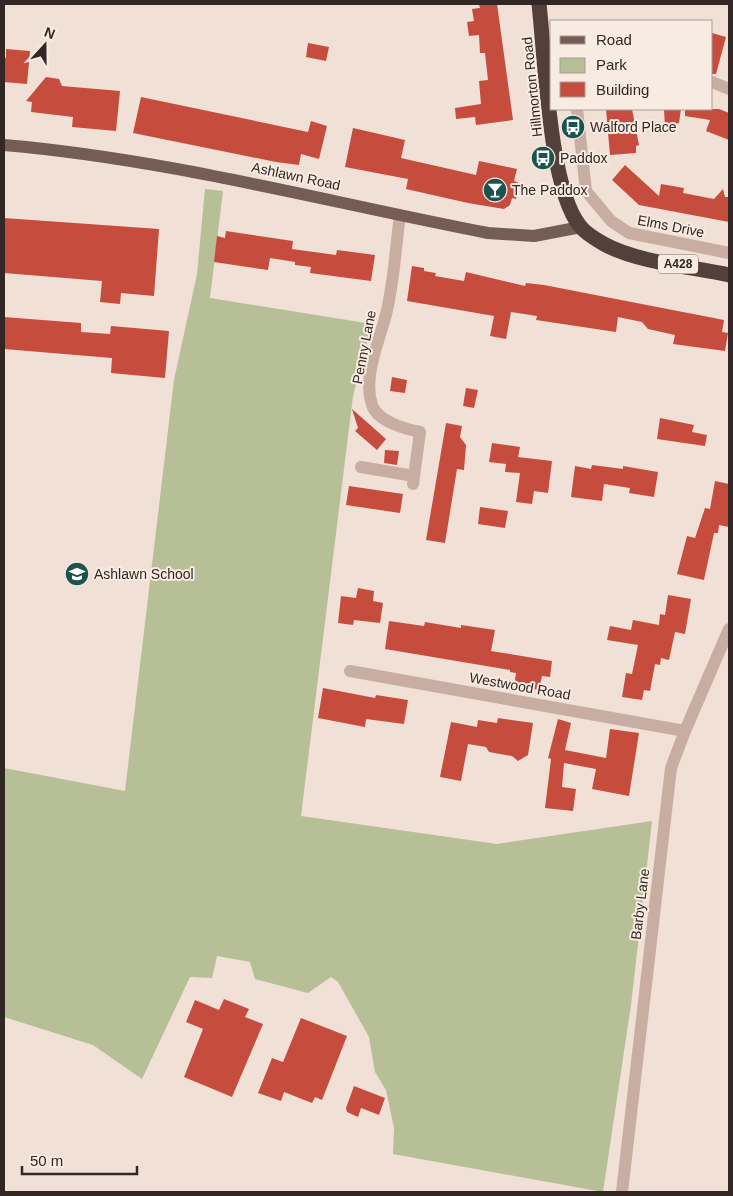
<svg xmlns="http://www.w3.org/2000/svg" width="733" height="1196" font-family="Helvetica,sans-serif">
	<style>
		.green { fill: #b6bf96 }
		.building { fill: #c64d3e }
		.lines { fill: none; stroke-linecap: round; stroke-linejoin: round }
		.minor { stroke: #c8aea2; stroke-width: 12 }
		.major { stroke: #755c55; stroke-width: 12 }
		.highway { stroke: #53403b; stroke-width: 15 }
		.labels { text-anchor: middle; stroke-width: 4; stroke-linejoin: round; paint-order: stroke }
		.shield { fill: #f8ebe1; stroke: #6d625d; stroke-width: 1 }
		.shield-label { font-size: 12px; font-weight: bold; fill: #322724 }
		.street-label { font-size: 14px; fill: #322724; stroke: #f8ebe1 }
		.poi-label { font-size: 14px; fill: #322724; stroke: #f8ebe1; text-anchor: start }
	</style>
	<rect width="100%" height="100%" fill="#f0e0d6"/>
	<!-- green -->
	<path class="green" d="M205 189 223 191 210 298 372 324 353 396 301 816 497 844 652 821 631 1005 603 1192 393 1154 394 1128 386 1090 375 1072 369 1037 338 982 331 977 308 993 255 979 250 962 217 956 212 978 190 977 142 1079 93 1045 4 1017V768L125 791 174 380 197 274Z"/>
	<!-- building -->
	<path class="building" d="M479 4H497L513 120 476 125 475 117 456 119 455 108 481 104 479 81 488 80 485 53H480L479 35 469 36 467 22 474 21 472 9 480 8Z
		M712 33 726 37 716 74H712Z
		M308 43 329 47 326 61 306 57Z
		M6 49 30 51 27 84 4 82V57L6 58Z
		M46 77 59 79 62 86 120 91 116 131 72 127 73 117 31 112 32 102 26 101Z
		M141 97 308 132 311 121 327 126 319 159 301 154 299 165 276 162 133 133Z
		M606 109H632L639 145 636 146V153L610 155Z
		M664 109H681L679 123 665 127Z
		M685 109H719L729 113V140L706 131 710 120 685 116Z
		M353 128 405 140 401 158 476 175 479 161 517 169 514 181 519 183 516 199 512 198 510 205 504 209 468 203 406 189 408 179 345 167Z
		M625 165 659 196 661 184 684 188 683 193 714 199 723 189 725 197H729V222L639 205 612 180Z
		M4 218 159 229 154 296 121 293 120 304 100 302 102 281 4 273Z
		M226 231 293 241 292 249 336 255 337 250 375 255 371 281 310 273 311 267 295 265V262L270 258 268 270 214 262 217 236 225 238Z
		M412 266 424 268V271L436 273 435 276 464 281 466 272 525 286 526 283 544 285 724 320 722 332 728 333 725 351 673 344 675 335 648 329 642 322 618 317 616 332 536 320 537 316 511 312 506 339 490 336 494 316 407 301Z
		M4 317 81 323V332L110 334 111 326 169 331 165 378 111 373 112 358 4 349Z
		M392 377 407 380 405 393 390 391Z
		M466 388 478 390 474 408 463 406Z
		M352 409 386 439 377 450 355 431 358 428Z
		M660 418 694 425 692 432 707 435 705 446 657 439Z
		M446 423 462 426 460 437 466 445 464 470 457 469 445 543 426 540Z
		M492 443 520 447 518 457 552 461 548 493 534 491 532 504 516 502 520 473 505 472 506 464 489 462Z
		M385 450 399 451 397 465 384 463Z
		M592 465 623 469V466L658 472 654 497 629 493 630 488 604 484 602 501 571 497 575 466 591 469Z
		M715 481 729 484V527L719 525 718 533H714L704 580 677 574 687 536 695 538 705 508 710 509Z
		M349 486 403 494 400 513 346 505Z
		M480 507 508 511 505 528 478 524Z
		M358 588 374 591 373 601 383 603 380 623 354 620 353 625 338 623 341 596 356 598Z
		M668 595 691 599 685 634 675 632 669 660 661 658 660 665 655 664 650 691 644 690 642 700 622 697 626 673 632 674 638 645 607 640 610 626 631 630 633 620 659 625 660 614 665 615Z
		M389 621 424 626 425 622 461 628V625L495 630 491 651 552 661 550 677 542 676 539 690 514 686 516 673 510 672V670L385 649Z
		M323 688 375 698 376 695 408 700 404 724 366 719 365 727 318 718Z
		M498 718 533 723 528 755 518 761 512 756 489 752 486 747 468 744 461 781 440 777 451 722 477 727 478 720 497 723Z
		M558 719 571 723 565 750 606 758 610 729 639 733 629 796 592 789 596 769 564 763 562 787 576 789 573 811 545 808 551 759 548 758Z
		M224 999 249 1009 245 1017 263 1024 232 1097 184 1077 203 1029 186 1022 195 1000 219 1010Z
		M301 1018 347 1036 322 1100 315 1097 312 1103 284 1092 281 1101 258 1093 272 1058 283 1062Z
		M354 1086 385 1098 379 1115 361 1108 358 1117 347 1112 346 1108Z"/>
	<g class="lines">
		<!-- minor -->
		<path class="minor" d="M712 82 729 89
			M577 109 586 191 611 221 629 233 729 253
			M400 216C395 250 394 286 385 318 378 344 363 378 372 405 377 421 405 429 420 432L413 484
			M361 467 414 476
			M350 671 685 731
			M622 1192 671 768 685 731 729 629"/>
		<!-- major -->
		<path class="major" d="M4 145C168 159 327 202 488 233L534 236 581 227"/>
		<!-- highway -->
		<path class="highway" d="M539 4C545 55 549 189 580 226 585 233 597 240 604 244 636 262 693 267 729 275"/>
	</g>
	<!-- icons -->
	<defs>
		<g id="bus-disc" transform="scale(1.25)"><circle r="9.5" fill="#1b534f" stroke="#f8ebe1"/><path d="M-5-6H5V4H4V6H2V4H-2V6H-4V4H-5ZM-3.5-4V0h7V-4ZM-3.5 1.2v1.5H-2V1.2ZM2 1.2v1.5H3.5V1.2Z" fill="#fff"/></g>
		<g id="bar-disc" transform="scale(1.25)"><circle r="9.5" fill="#1b534f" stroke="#f8ebe1"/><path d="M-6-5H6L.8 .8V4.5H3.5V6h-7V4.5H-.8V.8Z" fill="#fff"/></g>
		<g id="school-disc" transform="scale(1.25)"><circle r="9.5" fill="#1b534f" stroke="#f8ebe1"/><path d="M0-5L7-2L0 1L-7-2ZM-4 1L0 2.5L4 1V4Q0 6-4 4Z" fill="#fff"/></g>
	</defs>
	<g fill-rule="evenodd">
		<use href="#bus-disc" x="573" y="127"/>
		<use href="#bus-disc" x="543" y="158"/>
		<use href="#bar-disc" x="495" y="190"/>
		<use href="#school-disc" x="77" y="574"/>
	</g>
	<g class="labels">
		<!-- shield labels -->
		<rect class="shield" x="658" y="254.5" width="40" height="19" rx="4"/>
		<g class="shield-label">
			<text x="678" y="268">A428</text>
		</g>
		<!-- street labels -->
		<g class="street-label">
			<text transform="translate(532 87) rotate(-96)" y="5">Hillmorton Road</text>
			<text transform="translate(296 176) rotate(12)" y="5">Ashlawn Road</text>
			<text transform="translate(671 226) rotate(11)" y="5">Elms Drive</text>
			<text transform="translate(364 347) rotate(-79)" y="5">Penny Lane</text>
			<text transform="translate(520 686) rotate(10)" y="5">Westwood Road</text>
			<text transform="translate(640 904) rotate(-83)" y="5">Barby Lane</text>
		</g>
		<!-- poi labels -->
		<g class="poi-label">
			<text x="590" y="132">Walford Place</text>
			<text x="560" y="163">Paddox</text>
			<text x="512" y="195">The Paddox</text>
			<text x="94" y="579">Ashlawn School</text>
		</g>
	</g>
	<!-- border -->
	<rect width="733" height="1196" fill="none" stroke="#322724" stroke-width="10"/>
	<!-- legend -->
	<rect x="550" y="20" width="162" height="90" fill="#f8ebe1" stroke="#a99d95"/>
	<rect x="560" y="36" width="25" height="8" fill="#755c55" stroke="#a99d95"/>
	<text x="596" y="45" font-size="15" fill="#322724">Road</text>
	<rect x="560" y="58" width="25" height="15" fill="#b6bf96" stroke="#a99d95"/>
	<text x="596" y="70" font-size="15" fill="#322724">Park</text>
	<rect x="560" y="82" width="25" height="15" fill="#c64d3e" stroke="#a99d95"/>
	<text x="596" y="95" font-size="15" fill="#322724">Building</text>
	<!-- north arrow -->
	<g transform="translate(45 45) rotate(21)" stroke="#f8ebe1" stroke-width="4" paint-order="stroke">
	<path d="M0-4L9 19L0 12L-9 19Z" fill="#322724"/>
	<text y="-8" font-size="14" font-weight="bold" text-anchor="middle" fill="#322724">N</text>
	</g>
	<!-- scale -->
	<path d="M22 1166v8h115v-8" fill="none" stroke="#322724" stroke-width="2.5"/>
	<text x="30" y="1166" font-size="15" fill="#322724" stroke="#f8ebe1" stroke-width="4" paint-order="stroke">50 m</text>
</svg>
